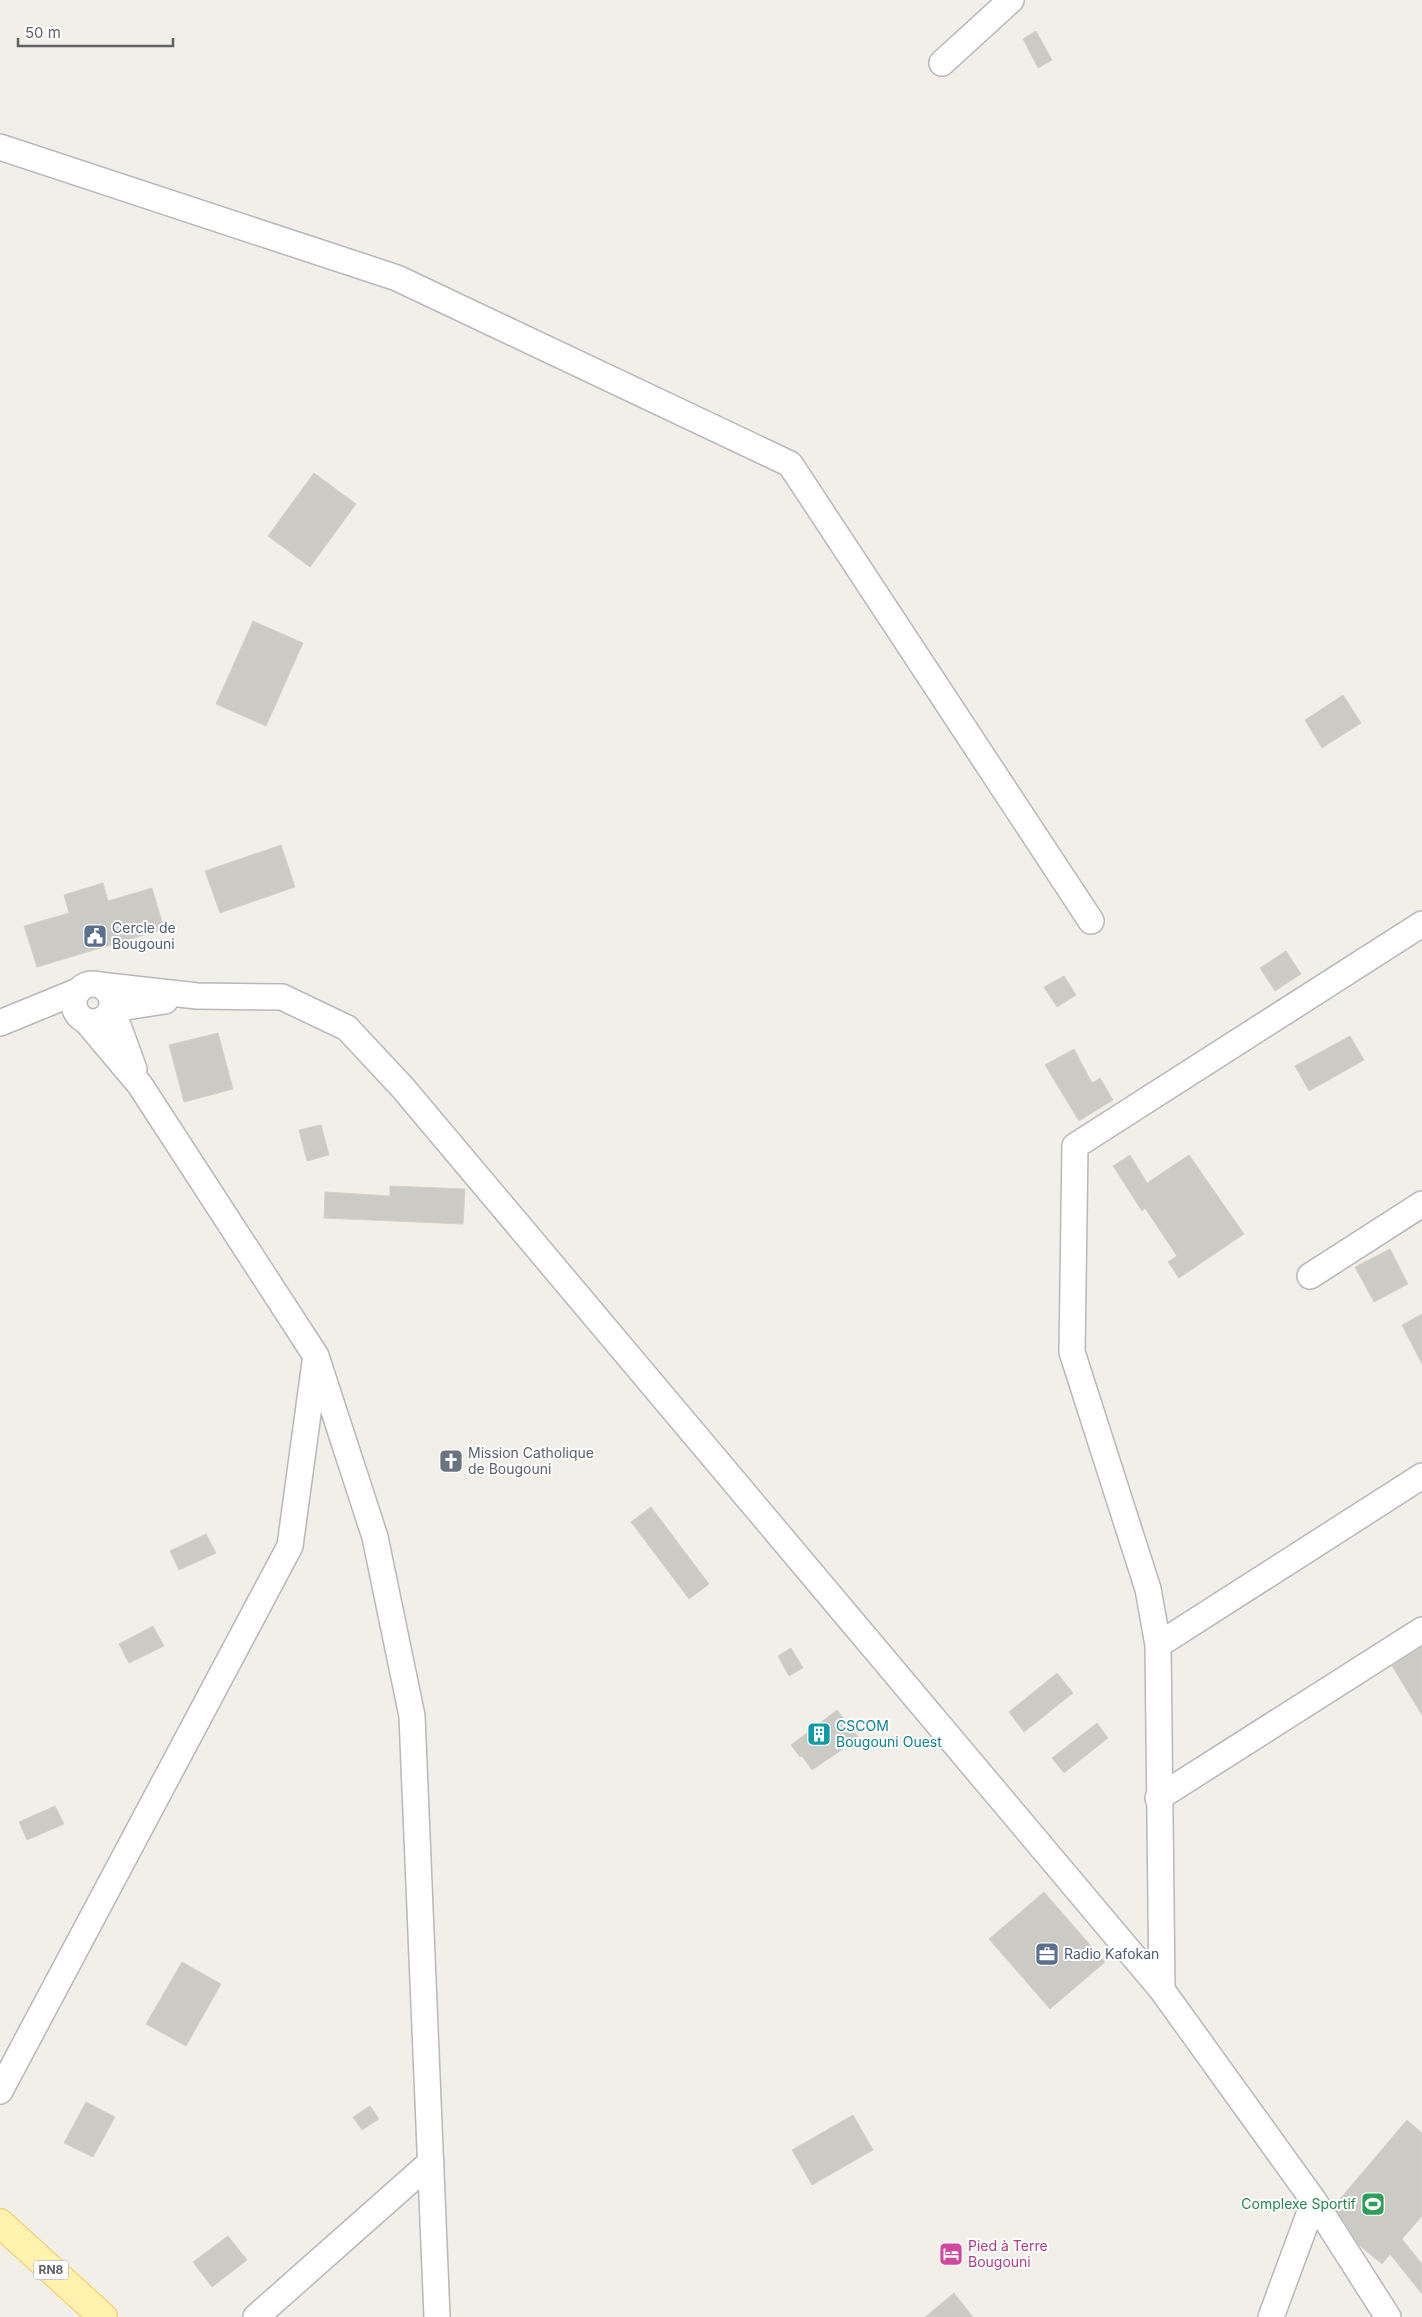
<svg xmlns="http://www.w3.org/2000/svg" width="1422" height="2317" font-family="Inter,sans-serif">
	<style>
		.building { fill: #cccac5; stroke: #d6d1c6 }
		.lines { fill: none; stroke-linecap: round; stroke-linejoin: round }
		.street-casing { stroke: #b5b8bc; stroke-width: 28 }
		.primary-casing { stroke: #f2c960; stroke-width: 30 }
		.street { stroke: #fff; stroke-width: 25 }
		.primary { stroke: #fff2af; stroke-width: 28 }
		.labels { text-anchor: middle; stroke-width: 4; stroke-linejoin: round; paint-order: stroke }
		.shield { fill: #fff; stroke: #8f9295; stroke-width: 1 }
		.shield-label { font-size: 12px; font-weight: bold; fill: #5f6368 }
		.service-label { font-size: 14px; fill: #4e5e75; stroke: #fff; text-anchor: start }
		.worship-label { font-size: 14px; fill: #5b616d; stroke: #fff; text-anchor: start }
		.culture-label { font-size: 14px; fill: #0d838f; stroke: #fff; text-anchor: start }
		.leisure-label { font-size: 14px; fill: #27864d; stroke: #fff; text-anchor: end }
		.hotel-label { font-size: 14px; fill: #b23c85; stroke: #fff; text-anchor: start }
	</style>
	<rect width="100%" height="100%" fill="#f1efe8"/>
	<!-- building -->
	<path class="building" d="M1036 31 1052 60 1038 68 1023 39Z
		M314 473 356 504 310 567 268 536Z
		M253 621 303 643 266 726 216 704Z
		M1343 695 1361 723 1322 748 1305 720Z
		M281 845 295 887 220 913 205 871Z
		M103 883 108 901 152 888 164 929 37 967 24 926 69 913 64 895Z
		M1286 951 1301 974 1275 991 1260 968Z
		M1064 976 1076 995 1057 1007 1044 987Z
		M218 1033 233 1089 184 1102 169 1045Z
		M1350 1036 1364 1060 1309 1091 1295 1066Z
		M1074 1049 1092 1083 1100 1078 1113 1100 1079 1121 1045 1065Z
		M321 1125 329 1155 307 1161 299 1130Z
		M1130 1155 1147 1183 1189 1155 1244 1234 1179 1278 1168 1262 1177 1256 1145 1208 1142 1211 1113 1166Z
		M390 1186 465 1189 463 1224 324 1218 325 1192 390 1196Z
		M1390 1249 1408 1284 1374 1302 1355 1267Z
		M1422 1314V1364L1402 1325Z
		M651 1507 709 1584 689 1599 631 1522Z
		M206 1534 216 1553 179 1570 170 1551Z
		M153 1626 164 1646 129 1663 119 1644Z
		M1422 1647V1715L1392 1666Z
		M791 1648 803 1668 789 1676 778 1656Z
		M1057 1673 1073 1693 1024 1732 1009 1712Z
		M837 1710 859 1738 812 1770 802 1756 800 1757 791 1745Z
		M1097 1723 1108 1738 1064 1773 1052 1758Z
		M55 1806 64 1824 27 1840 19 1822Z
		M1044 1892 1105 1962 1050 2009 989 1939Z
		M182 1962 221 1984 186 2046 146 2024Z
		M86 2102 115 2117 93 2157 64 2143Z
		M370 2106 379 2119 362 2130 353 2117Z
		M853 2115 873 2150 812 2185 792 2150Z
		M1407 2120 1422 2133V2216L1402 2239 1422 2264V2294L1390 2254 1382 2264 1359 2245 1334 2206Z
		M228 2236 247 2260 212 2287 193 2262Z
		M954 2293 973 2317H925Z"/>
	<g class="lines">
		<!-- street casing -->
		<g class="street-casing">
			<path id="street" d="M942 63 1011 0
				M0 147 397 278 790 464 1091 921
				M74 1003a19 19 0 1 1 38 0a19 19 0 1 1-38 0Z
				M99 985 197 996 282 997 347 1028 403 1088 1162 1990 1314 2201 1388 2317
				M87 1022 140 1085 316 1356 375 1537 412 1716 437 2317
				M0 1023 78 991
				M134 1069 112 1009 165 1001
				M1310 1276 1422 1204
				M1158 1645 1422 1476
				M1158 1798 1422 1630
				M1162 1990 1158 1645 1148 1589 1072 1352 1075 1146 1422 924
				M0 2091 290 1546 315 1362
				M256 2317 431 2162
				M1271 2317 1314 2201"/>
		</g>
		<!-- primary casing -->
		<g class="primary-casing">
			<path id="primary" d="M0 2223 103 2317"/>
		</g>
		<!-- street -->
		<use href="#street" class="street"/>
		<!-- primary -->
		<use href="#primary" class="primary"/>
	</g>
	<!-- icons -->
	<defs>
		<g id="civic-square" transform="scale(1.25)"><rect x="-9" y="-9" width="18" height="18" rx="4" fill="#5c6f8a" stroke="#fff"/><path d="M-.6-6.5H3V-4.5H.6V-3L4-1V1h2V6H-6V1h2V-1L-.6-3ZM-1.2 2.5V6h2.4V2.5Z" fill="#fff"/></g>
		<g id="church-square" transform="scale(1.25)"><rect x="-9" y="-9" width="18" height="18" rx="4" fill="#6b7280" stroke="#fff"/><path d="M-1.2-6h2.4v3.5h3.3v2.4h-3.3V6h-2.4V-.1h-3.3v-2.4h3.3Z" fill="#fff"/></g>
		<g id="building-square" transform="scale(1.25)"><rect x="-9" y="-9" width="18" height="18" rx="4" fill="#0f9aa8" stroke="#fff"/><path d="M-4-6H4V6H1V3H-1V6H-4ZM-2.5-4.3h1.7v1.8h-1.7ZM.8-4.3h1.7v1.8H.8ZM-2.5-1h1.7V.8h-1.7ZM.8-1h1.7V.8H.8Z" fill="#fff"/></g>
		<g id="office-square" transform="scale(1.25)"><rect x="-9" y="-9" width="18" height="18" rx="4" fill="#5c6f8a" stroke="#fff"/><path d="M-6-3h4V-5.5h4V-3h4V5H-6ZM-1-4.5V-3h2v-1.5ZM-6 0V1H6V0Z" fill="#fff"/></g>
		<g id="stadium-square" transform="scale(1.25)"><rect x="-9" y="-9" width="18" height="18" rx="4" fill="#2e9e5b" stroke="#fff"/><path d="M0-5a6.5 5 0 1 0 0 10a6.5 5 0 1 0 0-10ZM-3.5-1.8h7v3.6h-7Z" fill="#fff"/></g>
		<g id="hotel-square" transform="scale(1.25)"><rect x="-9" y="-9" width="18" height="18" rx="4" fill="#d1479c" stroke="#fff"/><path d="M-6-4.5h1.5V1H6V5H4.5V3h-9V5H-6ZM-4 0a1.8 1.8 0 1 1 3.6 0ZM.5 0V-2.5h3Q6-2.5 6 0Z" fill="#fff"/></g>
	</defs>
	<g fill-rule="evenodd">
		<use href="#civic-square" x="95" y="936"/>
		<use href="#church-square" x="451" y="1461"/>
		<use href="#building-square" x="819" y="1734"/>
		<use href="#office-square" x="1047" y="1954"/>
		<use href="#stadium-square" x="1373" y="2204"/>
		<use href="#hotel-square" x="951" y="2254"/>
	</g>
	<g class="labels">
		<!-- shield labels -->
		<rect class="shield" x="33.5" y="2260.5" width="35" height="19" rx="4"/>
		<g class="shield-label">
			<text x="51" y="2274">RN8</text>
		</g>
		<!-- service labels -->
		<g class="service-label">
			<text x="112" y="933">Cercle de<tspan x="112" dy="16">Bougouni</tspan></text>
			<text x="1064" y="1959">Radio Kafokan</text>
		</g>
		<!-- worship labels -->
		<g class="worship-label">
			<text x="468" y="1458">Mission Catholique<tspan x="468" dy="16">de Bougouni</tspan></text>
		</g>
		<!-- culture labels -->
		<g class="culture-label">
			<text x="836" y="1731">CSCOM<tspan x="836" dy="16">Bougouni Ouest</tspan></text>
		</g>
		<!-- leisure labels -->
		<g class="leisure-label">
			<text x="1356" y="2209">Complexe Sportif</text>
		</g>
		<!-- hotel labels -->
		<g class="hotel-label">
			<text x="968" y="2251">Pied à Terre<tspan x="968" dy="16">Bougouni</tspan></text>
		</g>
	</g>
	<!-- scale -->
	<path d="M18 38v8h155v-8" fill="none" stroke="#5f6368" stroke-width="2.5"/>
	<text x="25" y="38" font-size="15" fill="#5f6368" stroke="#ffffff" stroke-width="4" paint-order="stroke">50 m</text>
</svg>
